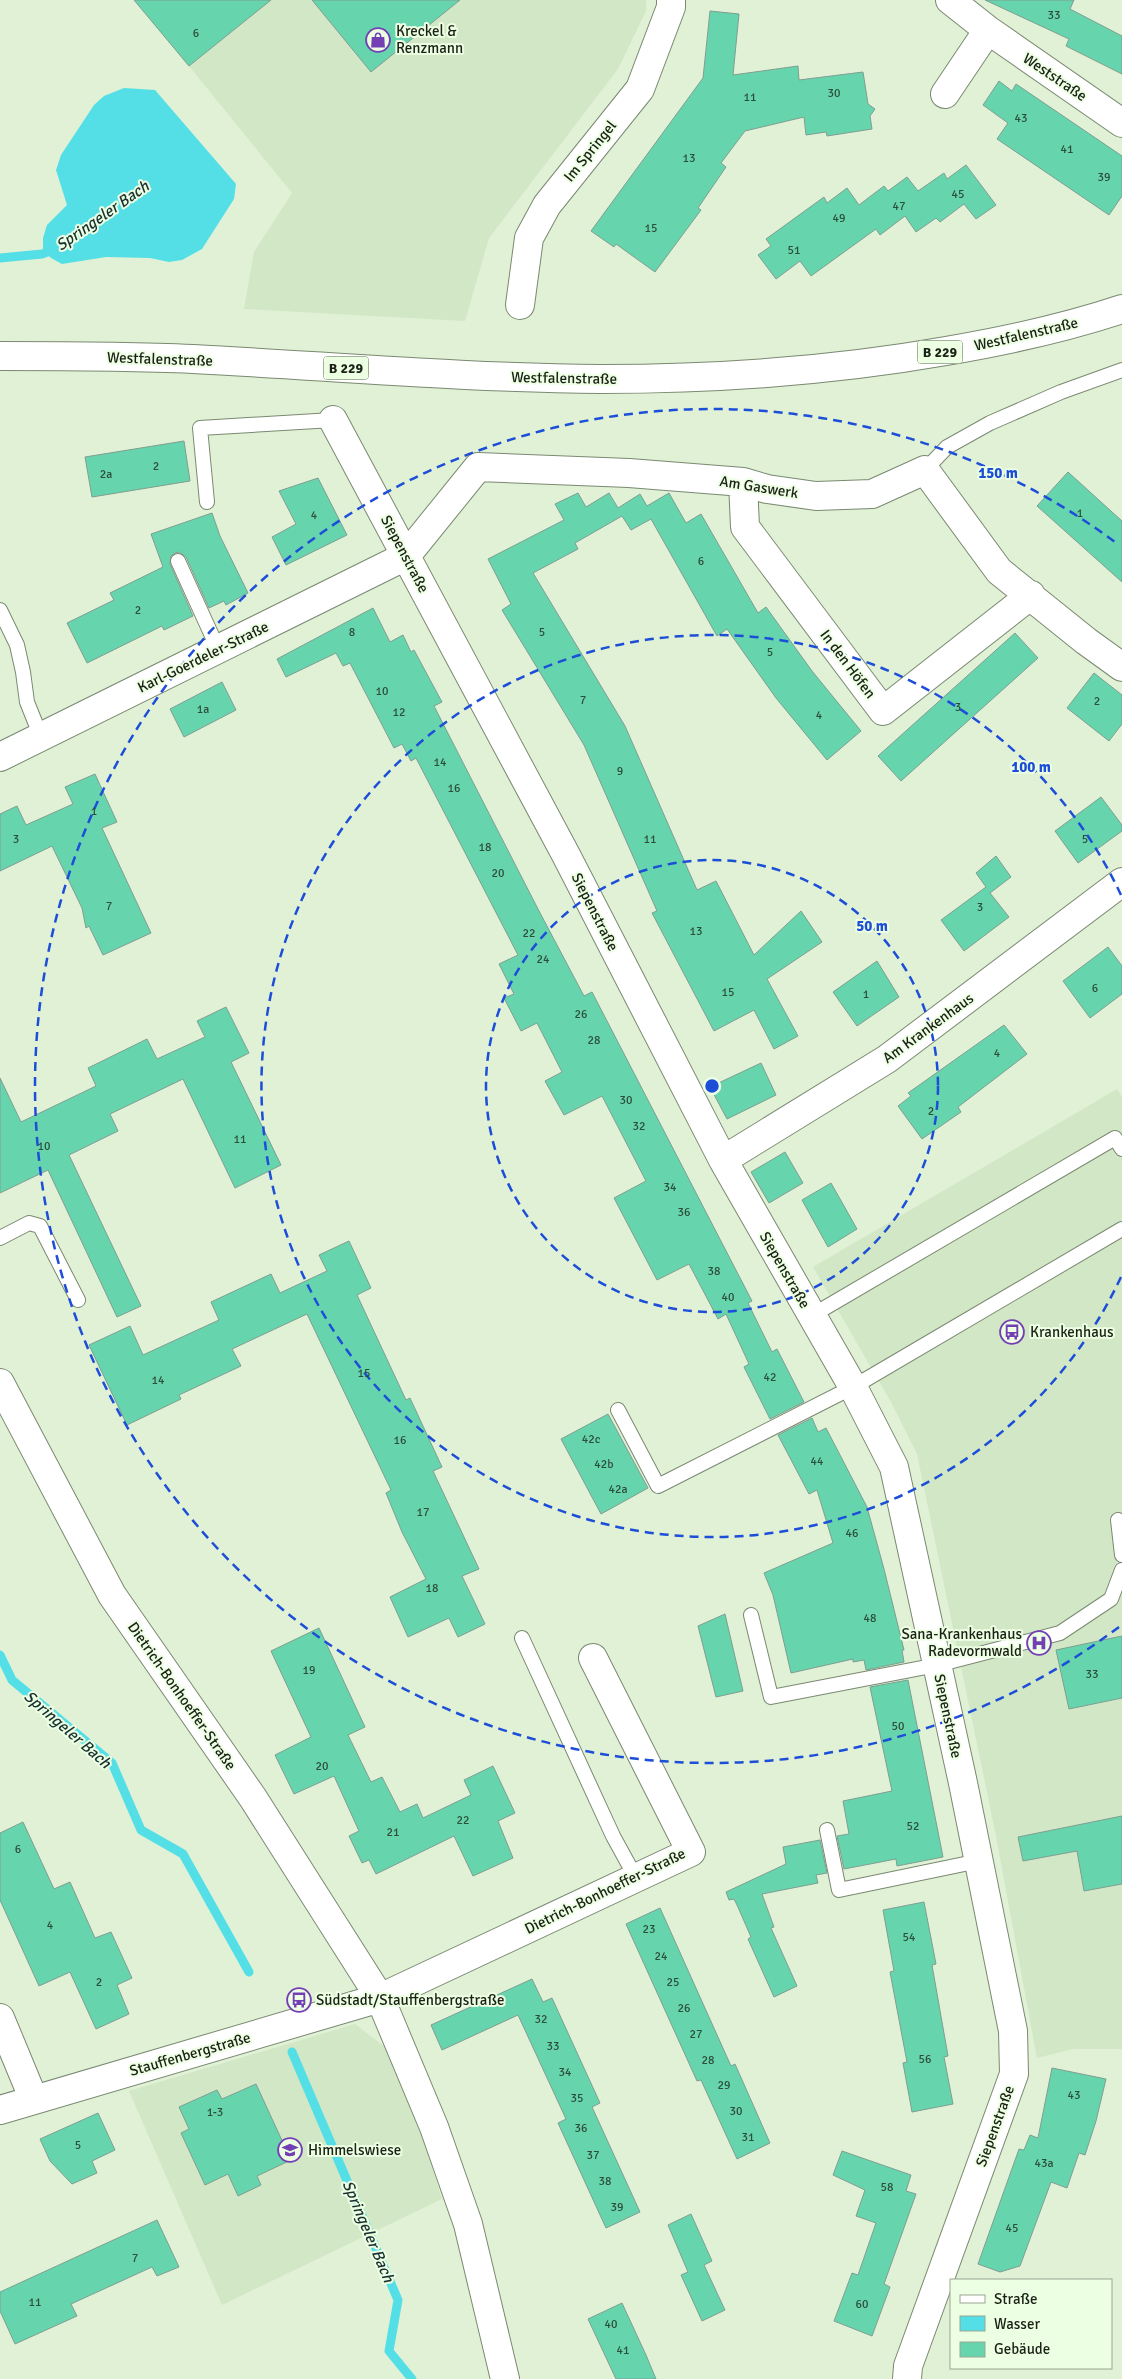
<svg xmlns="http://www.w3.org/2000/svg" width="1122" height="2379" font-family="Signika,sans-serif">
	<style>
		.built { fill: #d2e7c5 }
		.water { fill: #54dfe7 }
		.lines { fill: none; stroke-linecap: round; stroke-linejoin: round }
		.stream { stroke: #54dfe7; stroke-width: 9 }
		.building { fill: #66d5ad; stroke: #7f9e91 }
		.service-casing { stroke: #7a8971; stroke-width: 16 }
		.minor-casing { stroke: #7a8971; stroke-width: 30 }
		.primary-casing { stroke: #7a8971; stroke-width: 30 }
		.service { stroke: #fff; stroke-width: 14 }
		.minor { stroke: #fff; stroke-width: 28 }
		.primary { stroke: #fff; stroke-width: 28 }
		.ring { fill: none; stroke: #1d4ed8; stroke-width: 2.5; stroke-dasharray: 9 6 }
		.labels { text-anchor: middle; stroke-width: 4; stroke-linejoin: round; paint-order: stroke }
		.number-label { font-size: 12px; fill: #2e4e3c }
		.shield { fill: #edffe3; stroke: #5a6454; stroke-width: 1 }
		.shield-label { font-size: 14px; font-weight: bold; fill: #1b2117 }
		.poi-label { font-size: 15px; fill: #1b2117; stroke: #edffe3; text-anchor: start }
		.street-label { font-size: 15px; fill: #1b2117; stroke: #edffe3 }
		.water-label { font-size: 16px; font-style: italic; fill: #193032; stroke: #edffe3 }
		.centre { fill: #1d4ed8; stroke: #edffe3; stroke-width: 2.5 }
		.ring-label { font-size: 15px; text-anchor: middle; font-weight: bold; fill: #1d4ed8; stroke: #edffe3; stroke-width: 4; stroke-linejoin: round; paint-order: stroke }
	</style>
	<rect width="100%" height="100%" fill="#e0f1d6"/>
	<!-- built -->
	<path class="built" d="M271 0H312L371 72 451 7 445 0H646V11L618 69 489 238 465 321 244 309 254 252 292 193 189 66Z
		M1117 1089 1122 1097V2049H1073L1037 2058 995 1831 917 1454 891 1402 813 1267Z
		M355 2024 385 2047 411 2101 442 2199 222 2305 129 2091Z"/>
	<!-- water -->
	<path class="water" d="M124 88 155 90 236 184 234 199 202 249 182 260 169 262 150 258 106 257 62 264 51 258 43 250V238L47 225 67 205 56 170 61 155 94 105 104 96Z"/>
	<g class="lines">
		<!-- stream -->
		<path class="stream" d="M0 258 42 254 56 249
			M0 1655 12 1680 112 1763 141 1830 183 1854 249 1972
			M292 2052 398 2300 389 2351 412 2379"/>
	</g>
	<!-- building -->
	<path class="building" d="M134 0H271L189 66Z
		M312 0H460L371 72Z
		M985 0H1074L1070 9 1122 36V74L1066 46 1069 39Z
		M710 11 739 14 733 75 798 66 799 80 863 72 868 104 875 109 870 116 872 129 827 136 826 132 806 135 804 117 745 131 721 163 726 167 698 208 701 210 655 272 616 244 614 247 591 231 703 78Z
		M999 81 1012 91 1016 84 1122 156V196L1109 215 997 139 1008 123 983 105Z
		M966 165 996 205 976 219 964 204 940 222 936 218 916 232 905 216 880 235 876 229 811 276 800 261 776 279 758 255 771 246 766 239 824 197 827 203 847 188 859 205 884 186 888 191 907 177 918 191 944 173 947 179Z
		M184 441 190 481 92 497 85 457Z
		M1068 472 1122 521V582L1037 506Z
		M318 478 347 535 286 565 272 537 296 524 279 491Z
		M578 493 586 507 609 493 618 508 640 494 647 506 669 493 686 523 701 514 758 613 766 607 812 671 861 731 827 760 776 698 727 629 717 636 651 519 631 530 622 516 575 543 578 549 533 573 625 726 697 890 716 881 754 955 801 911 822 942 767 979 798 1036 774 1049 754 1010 714 1031 652 913 657 911 584 745 502 610 511 604 488 559 564 520 555 504Z
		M212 513 220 536 248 593 226 605 224 601 209 608 186 557 179 552 175 553 171 556 170 564 193 616 164 630 162 626 87 663 67 623 114 600 110 593 163 567 151 534Z
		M373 608 390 642 403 635 411 652 414 650 442 702 434 706 539 911 584 996 592 992 752 1301 748 1303 772 1352 777 1349 804 1402 770 1419 744 1367 749 1364 726 1314 718 1319 689 1264 657 1280 614 1198 646 1181 602 1096 564 1115 545 1081 562 1072 537 1023 521 1031 504 998 514 994 499 964 518 955 416 758 411 761 402 744 394 748 350 663 343 666 336 653 286 677 277 659Z
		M1015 633 1038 658 901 781 878 756Z
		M1094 673 1122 695V724L1109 741 1067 708Z
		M222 682 236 710 184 737 170 709Z
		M95 774 117 822 102 828 151 933 103 955 89 926 86 928 82 908 52 846 0 871V814L17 806 26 825 73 804 65 787Z
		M1101 797 1122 825V831L1078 863 1055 831Z
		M996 856 1011 877 990 893 1009 917 964 951 941 920 986 887 976 873Z
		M1108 947 1122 966V994L1090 1018 1063 981Z
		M877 961 899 997 857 1026 833 992Z
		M226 1007 249 1053 231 1062 281 1165 235 1188 183 1079 110 1114 118 1131 69 1155 141 1306 117 1317 48 1170 0 1193V1078L21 1122 96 1086 88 1068 147 1039 157 1059 205 1037 197 1021Z
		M1004 1025 1027 1054 958 1107 961 1112 922 1139 898 1106 911 1096 908 1093Z
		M761 1063 776 1095 727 1119 710 1087Z
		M785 1152 803 1183 769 1203 751 1172Z
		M831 1183 857 1229 828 1247 802 1200Z
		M349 1241 371 1288 357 1295 406 1400 410 1398 442 1467 433 1471 479 1569 462 1576 485 1624 458 1637 449 1618 408 1637 390 1597 426 1579 402 1532 386 1493 391 1490 307 1314 232 1349 241 1366 179 1395 181 1399 127 1425 89 1345 130 1326 143 1355 219 1320 211 1302 271 1274 280 1293 327 1271 319 1255Z
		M608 1414 648 1488 601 1514 561 1439Z
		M812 1418 818 1432 826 1428 867 1507 884 1569 904 1650H902L904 1662 866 1670 864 1660 853 1662V1659L791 1673 773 1595 764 1573 833 1543 817 1490 809 1494 778 1435Z
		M725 1614 743 1691 716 1697 698 1626Z
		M319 1628 365 1727 348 1735 371 1782 382 1777 400 1812 417 1804 423 1818 471 1795 464 1780 493 1766 515 1813 498 1821 513 1858 473 1876 454 1836 376 1874 369 1860 362 1863 349 1836 359 1831 334 1776 294 1794 275 1755 311 1737 271 1651Z
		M1122 1636V1698L1069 1709 1056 1650Z
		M908 1680 943 1857 897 1866 896 1859 844 1869 837 1836 849 1834 843 1801 892 1791 870 1687Z
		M1122 1816V1884L1084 1891 1077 1851 1023 1861 1018 1837Z
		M23 1822 54 1889 70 1882 95 1938 111 1932 132 1978 117 1985 129 2014 96 2029 70 1972 39 1986 0 1900V1833Z
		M820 1840 827 1873 816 1875 818 1883 762 1894 774 1927 771 1928 797 1986 774 1997 748 1939 751 1937 737 1905 734 1899 729 1900 726 1892 786 1864 783 1847Z
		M924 1902 936 1964 932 1965 948 2056 944 2057 953 2104 912 2112 903 2063 907 2062 890 1972 894 1971 883 1910Z
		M660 1908 731 2066 735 2064 770 2143 737 2159 701 2080 697 2081 626 1924Z
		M532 1979 543 2002 552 1998 600 2103 592 2107 640 2212 606 2228 558 2123 566 2119 518 2015 442 2050 431 2025Z
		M1052 2068 1106 2079 1096 2121 1085 2155 1079 2153 1067 2188 1051 2182 1020 2266 1000 2272 978 2264 1019 2149 1024 2150 1030 2135 1038 2138Z
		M256 2084 291 2160 257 2176 261 2185 238 2196 228 2174 205 2185 181 2133 189 2129 179 2107 217 2090 222 2099Z
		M98 2113 115 2150 92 2161 97 2173 72 2184 50 2161 40 2139Z
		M842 2151 911 2175 906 2191 916 2194 884 2284 890 2287 872 2336 834 2321 852 2273 858 2275 876 2223 856 2216 865 2190 833 2175Z
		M691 2214 712 2261 704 2265 725 2310 702 2321 681 2275 688 2272 668 2225Z
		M157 2220 179 2267 157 2276 152 2267 71 2304 77 2316 15 2344 0 2311V2292Z
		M622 2303 646 2355 656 2379H616L588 2319Z"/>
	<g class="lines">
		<!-- service casing -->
		<g class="service-casing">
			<path id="service" d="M925 470 947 447 990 423 1061 392 1122 370
				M207 502 200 428 333 420
				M178 561 218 649
				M0 610 17 645 23 672 27 702 41 737
				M0 1238 29 1223 40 1226 78 1300
				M811 1316 1115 1138 1122 1149
				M618 1410 658 1486 853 1387 1122 1229
				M1118 1520 1122 1555
				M751 1615 771 1697 937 1665 1060 1633 1111 1599 1122 1570
				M522 1638 613 1836 636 1878
				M827 1830 839 1890 979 1861"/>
		</g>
		<!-- minor casing -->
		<g class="minor-casing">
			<path id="minor" d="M950 0 988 30 1122 123
				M945 94 988 30
				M520 305 529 238 547 205 640 89 671 7V0
				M333 420 566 855 723 1160 853 1387 894 1467 963 1783 1013 2031 1014 2074 908 2366 907 2379
				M743 482 745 527 883 711 1031 595
				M0 757 406 556 478 467 629 473 743 482 767 489 816 496 872 494 925 470 999 571 1086 641 1122 667
				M723 1160 887 1059 1122 882
				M0 1383 112 1595 253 1798 380 1998 434 2127 468 2224 505 2379
				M0 2018 34 2100
				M0 2110 380 1998 691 1852 593 1658"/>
		</g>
		<!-- primary casing -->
		<g class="primary-casing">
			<path id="primary" d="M0 356C64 356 129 356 193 359 329 366 465 378 601 379 717 379 832 371 946 351 1005 341 1065 328 1122 309"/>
		</g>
		<!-- service -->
		<use href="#service" class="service"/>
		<!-- minor -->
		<use href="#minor" class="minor"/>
		<!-- primary -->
		<use href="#primary" class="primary"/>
	</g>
	<!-- distance rings -->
	<g class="ring">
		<circle cx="712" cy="1086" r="226"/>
		<path d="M1121 1277A451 451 0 1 1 1121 895"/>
		<path d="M1119 1627A677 677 0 1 1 1119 545"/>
	</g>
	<!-- icons -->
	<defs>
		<g id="shop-ring" transform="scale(1.25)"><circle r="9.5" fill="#edffe3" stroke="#743eb5" stroke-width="1.5"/><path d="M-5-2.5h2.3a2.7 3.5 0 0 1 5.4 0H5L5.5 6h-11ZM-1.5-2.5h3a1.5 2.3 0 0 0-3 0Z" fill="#743eb5"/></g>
		<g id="bus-ring" transform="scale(1.25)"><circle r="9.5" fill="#edffe3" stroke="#743eb5" stroke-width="1.5"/><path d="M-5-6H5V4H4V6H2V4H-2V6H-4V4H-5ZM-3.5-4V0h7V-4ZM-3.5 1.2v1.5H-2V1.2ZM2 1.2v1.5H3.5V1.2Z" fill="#743eb5"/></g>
		<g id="hospital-ring" transform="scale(1.25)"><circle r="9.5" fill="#edffe3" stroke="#743eb5" stroke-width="1.5"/><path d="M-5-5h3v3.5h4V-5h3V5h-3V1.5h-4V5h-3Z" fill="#743eb5"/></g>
		<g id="school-ring" transform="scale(1.25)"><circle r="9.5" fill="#edffe3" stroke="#743eb5" stroke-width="1.5"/><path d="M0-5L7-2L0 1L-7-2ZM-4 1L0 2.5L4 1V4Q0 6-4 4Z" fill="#743eb5"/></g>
	</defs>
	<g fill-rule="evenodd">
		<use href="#shop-ring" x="378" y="40"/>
		<use href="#bus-ring" x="1012" y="1332"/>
		<use href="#hospital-ring" x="1039" y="1643"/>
		<use href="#bus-ring" x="299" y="2000"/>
		<use href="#school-ring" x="290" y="2150"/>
	</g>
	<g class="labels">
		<!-- number labels -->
		<g class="number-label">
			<text x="1054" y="19">33</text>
			<text x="196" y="37">6</text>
			<text x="834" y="97">30</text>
			<text x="750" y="101">11</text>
			<text x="1021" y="122">43</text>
			<text x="1067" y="153">41</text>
			<text x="689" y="162">13</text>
			<text x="1104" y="181">39</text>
			<text x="958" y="198">45</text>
			<text x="899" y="210">47</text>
			<text x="839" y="222">49</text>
			<text x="651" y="232">15</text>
			<text x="794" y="254">51</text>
			<text x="156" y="470">2</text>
			<text x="106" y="478">2a</text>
			<text x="1080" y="517">1</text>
			<text x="314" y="519">4</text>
			<text x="701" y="565">6</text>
			<text x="138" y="614">2</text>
			<text x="352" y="636">8</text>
			<text x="542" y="636">5</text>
			<text x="770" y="656">5</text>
			<text x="382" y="695">10</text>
			<text x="583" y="704">7</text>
			<text x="1097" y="705">2</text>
			<text x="958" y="711">3</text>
			<text x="203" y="713">1a</text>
			<text x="399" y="716">12</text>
			<text x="819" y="719">4</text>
			<text x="440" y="766">14</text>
			<text x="620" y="775">9</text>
			<text x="454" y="792">16</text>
			<text x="94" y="815">1</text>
			<text x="16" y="843">3</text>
			<text x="650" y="843">11</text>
			<text x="1085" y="843">5</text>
			<text x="485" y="851">18</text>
			<text x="498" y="877">20</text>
			<text x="109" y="910">7</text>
			<text x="980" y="911">3</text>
			<text x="696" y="935">13</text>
			<text x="529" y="937">22</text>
			<text x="543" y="963">24</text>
			<text x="1095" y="992">6</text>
			<text x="728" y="996">15</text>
			<text x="866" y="998">1</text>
			<text x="581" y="1018">26</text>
			<text x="594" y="1044">28</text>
			<text x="997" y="1057">4</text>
			<text x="626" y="1104">30</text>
			<text x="931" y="1115">2</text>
			<text x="639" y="1130">32</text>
			<text x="240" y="1143">11</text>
			<text x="44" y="1150">10</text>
			<text x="670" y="1191">34</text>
			<text x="684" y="1216">36</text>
			<text x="714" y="1275">38</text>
			<text x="728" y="1301">40</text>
			<text x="364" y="1377">15</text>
			<text x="770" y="1381">42</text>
			<text x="158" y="1384">14</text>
			<text x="591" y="1443">42c</text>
			<text x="400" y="1444">16</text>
			<text x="817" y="1465">44</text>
			<text x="604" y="1468">42b</text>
			<text x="618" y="1493">42a</text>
			<text x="423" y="1516">17</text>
			<text x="852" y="1537">46</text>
			<text x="432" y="1592">18</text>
			<text x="870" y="1622">48</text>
			<text x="309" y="1674">19</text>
			<text x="1092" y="1678">33</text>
			<text x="898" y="1730">50</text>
			<text x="322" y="1770">20</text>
			<text x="463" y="1824">22</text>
			<text x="913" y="1830">52</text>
			<text x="393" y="1836">21</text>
			<text x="18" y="1853">6</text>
			<text x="50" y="1929">4</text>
			<text x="649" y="1933">23</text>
			<text x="909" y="1941">54</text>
			<text x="661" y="1960">24</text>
			<text x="99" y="1986">2</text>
			<text x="673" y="1986">25</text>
			<text x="684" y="2012">26</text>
			<text x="541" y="2023">32</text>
			<text x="696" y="2038">27</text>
			<text x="553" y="2050">33</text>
			<text x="925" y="2063">56</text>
			<text x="708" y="2064">28</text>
			<text x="565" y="2076">34</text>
			<text x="724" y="2089">29</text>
			<text x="1074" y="2099">43</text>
			<text x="577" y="2102">35</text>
			<text x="736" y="2115">30</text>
			<text x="215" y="2116">1-3</text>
			<text x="581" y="2132">36</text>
			<text x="748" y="2141">31</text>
			<text x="78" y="2149">5</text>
			<text x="593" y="2159">37</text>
			<text x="1044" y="2167">43a</text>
			<text x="605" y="2185">38</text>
			<text x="887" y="2191">58</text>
			<text x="617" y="2211">39</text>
			<text x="1012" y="2232">45</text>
			<text x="135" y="2262">7</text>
			<text x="35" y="2306">11</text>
			<text x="862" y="2308">60</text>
			<text x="611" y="2328">40</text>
			<text x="623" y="2354">41</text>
		</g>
		<!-- shield labels -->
		<g class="shield">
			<rect x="917.5" y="340.5" width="45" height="23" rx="4"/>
			<rect x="323.5" y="356.5" width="45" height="23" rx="4"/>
		</g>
		<g class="shield-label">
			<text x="940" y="357">B 229</text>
			<text x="346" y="373">B 229</text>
		</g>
		<!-- poi labels -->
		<g class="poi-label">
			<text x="396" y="36">Kreckel &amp;<tspan x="396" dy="17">Renzmann</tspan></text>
			<text x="1030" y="1337">Krankenhaus</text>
			<text x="1022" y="1639" text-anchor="end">Sana-Krankenhaus<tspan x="1022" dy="17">Radevormwald</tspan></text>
			<text x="316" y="2005">Südstadt/Stauffenbergstraße</text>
			<text x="308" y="2155">Himmelswiese</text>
		</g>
		<!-- street labels -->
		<g class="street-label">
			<text transform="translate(1055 77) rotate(34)" y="5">Weststraße</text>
			<text transform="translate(590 151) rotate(-51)" y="5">Im Springel</text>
			<text transform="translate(1026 334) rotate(-13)" y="5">Westfalenstraße</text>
			<text transform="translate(160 359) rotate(2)" y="5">Westfalenstraße</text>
			<text transform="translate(564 378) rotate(1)" y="5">Westfalenstraße</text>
			<text transform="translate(759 487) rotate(9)" y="5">Am Gaswerk</text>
			<text transform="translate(405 554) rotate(62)" y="5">Siepenstraße</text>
			<text transform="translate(203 657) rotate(-26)" y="5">Karl-Goerdeler-Straße</text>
			<text transform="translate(848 664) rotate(53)" y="5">In den Höfen</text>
			<text transform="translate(595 912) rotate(63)" y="5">Siepenstraße</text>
			<text transform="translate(928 1028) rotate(-36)" y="5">Am Krankenhaus</text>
			<text transform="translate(785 1270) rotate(60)" y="5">Siepenstraße</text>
			<text transform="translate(182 1696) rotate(55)" y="5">Dietrich-Bonhoeffer-Straße</text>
			<text transform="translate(948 1716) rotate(78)" y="5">Siepenstraße</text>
			<text transform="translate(605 1891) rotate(-26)" y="5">Dietrich-Bonhoeffer-Straße</text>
			<text transform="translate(190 2054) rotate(-16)" y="5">Stauffenbergstraße</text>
			<text transform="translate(995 2126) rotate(-70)" y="5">Siepenstraße</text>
		</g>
		<!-- water labels -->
		<g class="water-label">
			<text transform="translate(102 215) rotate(-35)" y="6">Springeler Bach</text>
			<text transform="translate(68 1729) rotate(41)" y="6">Springeler Bach</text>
			<text transform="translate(369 2231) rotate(67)" y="6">Springeler Bach</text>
		</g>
	</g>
	<circle cx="712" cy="1086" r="8" class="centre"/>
	<g class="ring-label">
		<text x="998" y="478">150 m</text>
		<text x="1031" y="772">100 m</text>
		<text x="872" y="931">50 m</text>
	</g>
	<!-- legend -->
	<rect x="950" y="2279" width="162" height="90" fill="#edffe3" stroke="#99a691"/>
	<rect x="960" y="2295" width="25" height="8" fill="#ffffff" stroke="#99a691"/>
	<text x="994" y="2304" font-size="15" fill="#1b2117">Straße</text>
	<rect x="960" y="2316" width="25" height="15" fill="#54dfe7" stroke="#99a691"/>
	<text x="994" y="2329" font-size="15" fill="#1b2117">Wasser</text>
	<rect x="960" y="2342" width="25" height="15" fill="#66d5ad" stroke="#99a691"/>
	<text x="994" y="2354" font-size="15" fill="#1b2117">Gebäude</text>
</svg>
